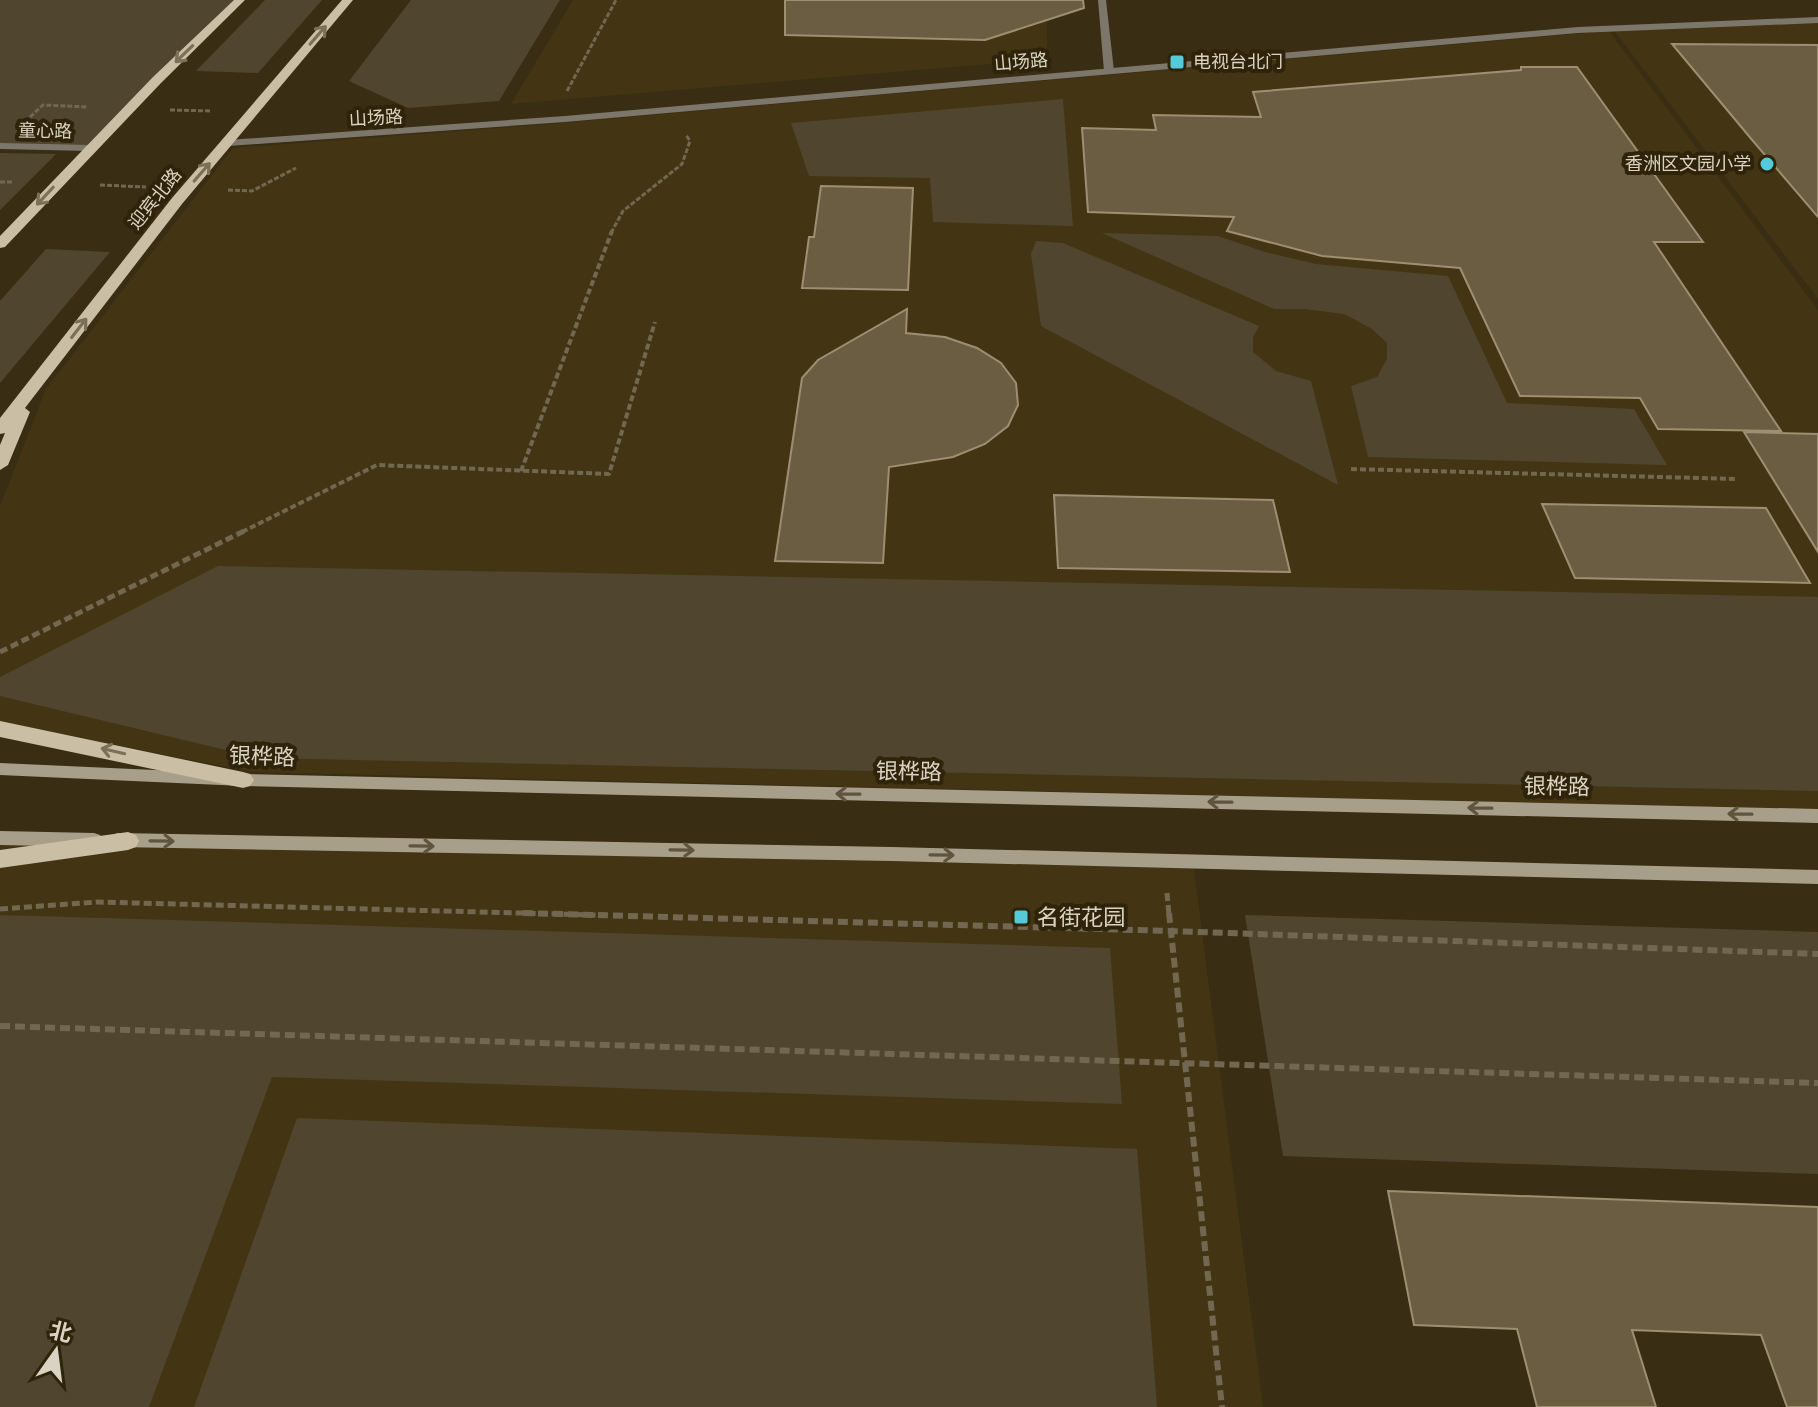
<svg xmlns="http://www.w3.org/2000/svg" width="1818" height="1407" font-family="Quicksand,'Noto Sans SC',sans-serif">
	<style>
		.built { fill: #433513 }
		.green { fill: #50452f }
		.building { fill: #6a5d42; stroke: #9c8f72; stroke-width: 2 }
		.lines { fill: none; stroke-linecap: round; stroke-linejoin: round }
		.path-far3 { stroke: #726852; stroke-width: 3; stroke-dasharray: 5 2; stroke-linecap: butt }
		.path-far2 { stroke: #726852; stroke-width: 4; stroke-dasharray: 6 3; stroke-linecap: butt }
		.path-far1 { stroke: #726852; stroke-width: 5; stroke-dasharray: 8 4; stroke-linecap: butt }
		.path { stroke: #726852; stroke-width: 6; stroke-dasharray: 10 5; stroke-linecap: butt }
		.minor { fill: #7d776b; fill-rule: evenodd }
		.tertiary { fill: #7d776b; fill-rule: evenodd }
		.secondary { fill: #a89f8b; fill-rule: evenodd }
		.primary { fill: #cabea5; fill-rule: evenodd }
		.oneway { stroke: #7c7158 }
		.oneway2 { stroke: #5f553e }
		.poi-dot { fill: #53cbdb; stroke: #2f240a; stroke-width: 3 }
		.labels { text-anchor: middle; stroke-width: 8; stroke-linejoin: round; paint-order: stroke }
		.far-street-label { font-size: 18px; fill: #dad3c4; stroke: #2f240a }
		.far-poi-label { font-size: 18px; fill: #dad3c4; stroke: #2f240a; text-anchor: start }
		.street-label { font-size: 22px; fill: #dad3c4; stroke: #2f240a }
		.poi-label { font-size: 22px; fill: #dad3c4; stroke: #2f240a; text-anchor: start }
	</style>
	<rect width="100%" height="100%" fill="#392e14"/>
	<!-- built -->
	<path class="built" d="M573 0H1047V59L511 104Z
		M1818 20V299L1613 29Z
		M1609 31 1818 310V810L252 772 0 722V506L46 389 233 148 552 124Z
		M0 839 1193 862 1263 1407H0Z"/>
	<!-- green -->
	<path class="green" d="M0 0H237L90 148 0 146Z
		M265 0H322L258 73 196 71Z
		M411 0H560L499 101 408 108 349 81Z
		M1063 99 1073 226 933 222 930 178 809 176 791 123Z
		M0 153 56 154 0 210Z
		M1102 233 1218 236 1265 252 1316 264 1448 276 1507 403 1634 409 1667 465 1368 457 1351 386 1377 377 1387 359V343L1372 329 1344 314 1305 309H1274Z
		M1036 241 1063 243 1259 326 1253 337V352L1276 371 1311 381 1338 485 1041 326 1031 254Z
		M46 249 110 252 0 383V301Z
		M218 566 1818 597V791L259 758 0 696V677Z
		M0 915 1110 948 1122 1104 272 1077 149 1407H0Z
		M1245 915 1818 932V1174L1283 1156Z
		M297 1118 1137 1149 1157 1407H194Z"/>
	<!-- building -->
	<path class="building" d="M785 0H1083L1084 8 985 40 785 35Z
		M1672 44 1818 45V217L1753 141Z
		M1521 67H1577L1703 242H1654L1781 431 1658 429 1640 398 1520 396 1460 268 1322 256 1227 231 1234 217 1088 212 1082 128 1156 130 1153 115 1261 117 1253 92 1521 70Z
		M821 186 913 188 908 290 802 288 809 237H814Z
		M907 309 906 333 945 337 977 348 1001 363 1016 383 1018 405 1008 426 985 444 953 457 889 467 883 563 775 561 802 378 818 360Z
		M1744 432 1818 434V552Z
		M1054 495 1273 500 1290 572 1058 568Z
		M1542 504 1766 508 1810 583 1575 578Z
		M1388 1191 1818 1207V1407H1787L1761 1335 1632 1330 1656 1407H1537L1517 1329 1414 1325Z"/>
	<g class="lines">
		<!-- path-far3 -->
		<path class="path-far3" d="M567 91 616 0
			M170 110 212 111
			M30 117 43 105 88 107
			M0 182H14
			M100 185 146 187
			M228 190 252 191 296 168
			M611 233 623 211 682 164 690 141 686 135"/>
		<!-- path-far2 -->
		<path class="path-far2" d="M1351 469 1737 479
			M521 471 612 231
			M242 532 377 465 609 474 655 322"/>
		<!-- path-far1 -->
		<path class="path-far1" d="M0 652 246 530
			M1167 893 1169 915
			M0 909 97 902 597 915"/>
		<!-- path -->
		<path class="path" d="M523 913 1171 931 1818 954
			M1169 913 1222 1407
			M0 1026 1818 1083"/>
		<!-- minor -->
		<path class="minor" d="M1098 0H1106L1114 71 1109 74 1104 71Z"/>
		<!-- tertiary -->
		<path class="tertiary" d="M1818 17V23L1578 33 565 122 228 146 223 143 228 140 565 116 1578 27Z
			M0 143 90 145 95 148 90 151 0 149Z"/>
		<!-- secondary -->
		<path class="secondary" d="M0 763 243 774 1818 809V823L243 786 0 775Z
			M0 831 94 833 100 835 103 840 100 845 94 847 0 845Z
			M118 833 892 847 1818 870V884L892 861 118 847 112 845 109 840 112 835Z"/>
		<!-- primary -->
		<path class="primary" d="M234 0H245L161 83 5 247 0 248V236L153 77Z
			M342 0H353L182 204 25 408 30 412 8 465 0 470V445L5 433 0 434V418L172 198Z
			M0 721 243 772 250 774 254 780 250 786 243 788 0 737Z
			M128 832 136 835 139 841 136 847 128 850 0 868V850Z"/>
	</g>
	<!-- one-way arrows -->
	<defs><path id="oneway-shaft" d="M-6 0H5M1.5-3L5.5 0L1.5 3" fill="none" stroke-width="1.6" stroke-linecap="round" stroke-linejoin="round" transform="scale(2)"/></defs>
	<g class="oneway">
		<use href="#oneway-shaft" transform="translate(318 35) rotate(-49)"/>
		<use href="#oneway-shaft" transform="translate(184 54) rotate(136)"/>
		<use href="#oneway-shaft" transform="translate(202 172) rotate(-49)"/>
		<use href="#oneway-shaft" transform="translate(45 196) rotate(133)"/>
		<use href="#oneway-shaft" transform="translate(79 328) rotate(-52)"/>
		<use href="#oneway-shaft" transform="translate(113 751) rotate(-167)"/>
	</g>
	<g class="oneway2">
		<use href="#oneway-shaft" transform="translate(848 794) rotate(-179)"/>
		<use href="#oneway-shaft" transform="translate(1220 802) rotate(-179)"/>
		<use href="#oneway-shaft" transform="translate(1480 808) rotate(-179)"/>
		<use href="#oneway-shaft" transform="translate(1740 814) rotate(-179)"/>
		<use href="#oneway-shaft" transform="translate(162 841) rotate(1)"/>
		<use href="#oneway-shaft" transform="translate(422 846) rotate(1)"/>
		<use href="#oneway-shaft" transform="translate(682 850) rotate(1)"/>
		<use href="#oneway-shaft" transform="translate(942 855) rotate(1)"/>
	</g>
	<!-- markers -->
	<g class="poi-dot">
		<rect x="1169" y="54" width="16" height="16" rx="4"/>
		<circle cx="1767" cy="164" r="8"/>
		<rect x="1013" y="909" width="16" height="16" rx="4"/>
	</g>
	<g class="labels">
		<!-- far-street labels -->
		<g class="far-street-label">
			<text transform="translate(1021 62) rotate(-5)" y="6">山场路</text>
			<text transform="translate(376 118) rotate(-3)" y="6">山场路</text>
			<text transform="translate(45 131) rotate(1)" y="6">童心路</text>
			<text transform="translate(155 199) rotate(-51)" y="6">迎宾北路</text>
		</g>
		<!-- far-poi labels -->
		<g class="far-poi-label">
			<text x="1193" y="68">电视台北门</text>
			<text x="1751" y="170" text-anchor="end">香洲区文园小学</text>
		</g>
		<!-- street labels -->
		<g class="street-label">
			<text transform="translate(262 756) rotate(2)" y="8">银桦路</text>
			<text transform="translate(909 771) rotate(1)" y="8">银桦路</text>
			<text transform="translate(1557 786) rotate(1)" y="8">银桦路</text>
		</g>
		<!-- poi labels -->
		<g class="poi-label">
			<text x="1037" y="925">名街花园</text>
		</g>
	</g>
	<!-- north arrow -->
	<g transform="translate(56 1351) rotate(14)" stroke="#2f240a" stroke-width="6" paint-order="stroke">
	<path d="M0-6L14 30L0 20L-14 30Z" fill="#dad3c4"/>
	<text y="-12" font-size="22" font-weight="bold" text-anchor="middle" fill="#dad3c4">北</text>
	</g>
</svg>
